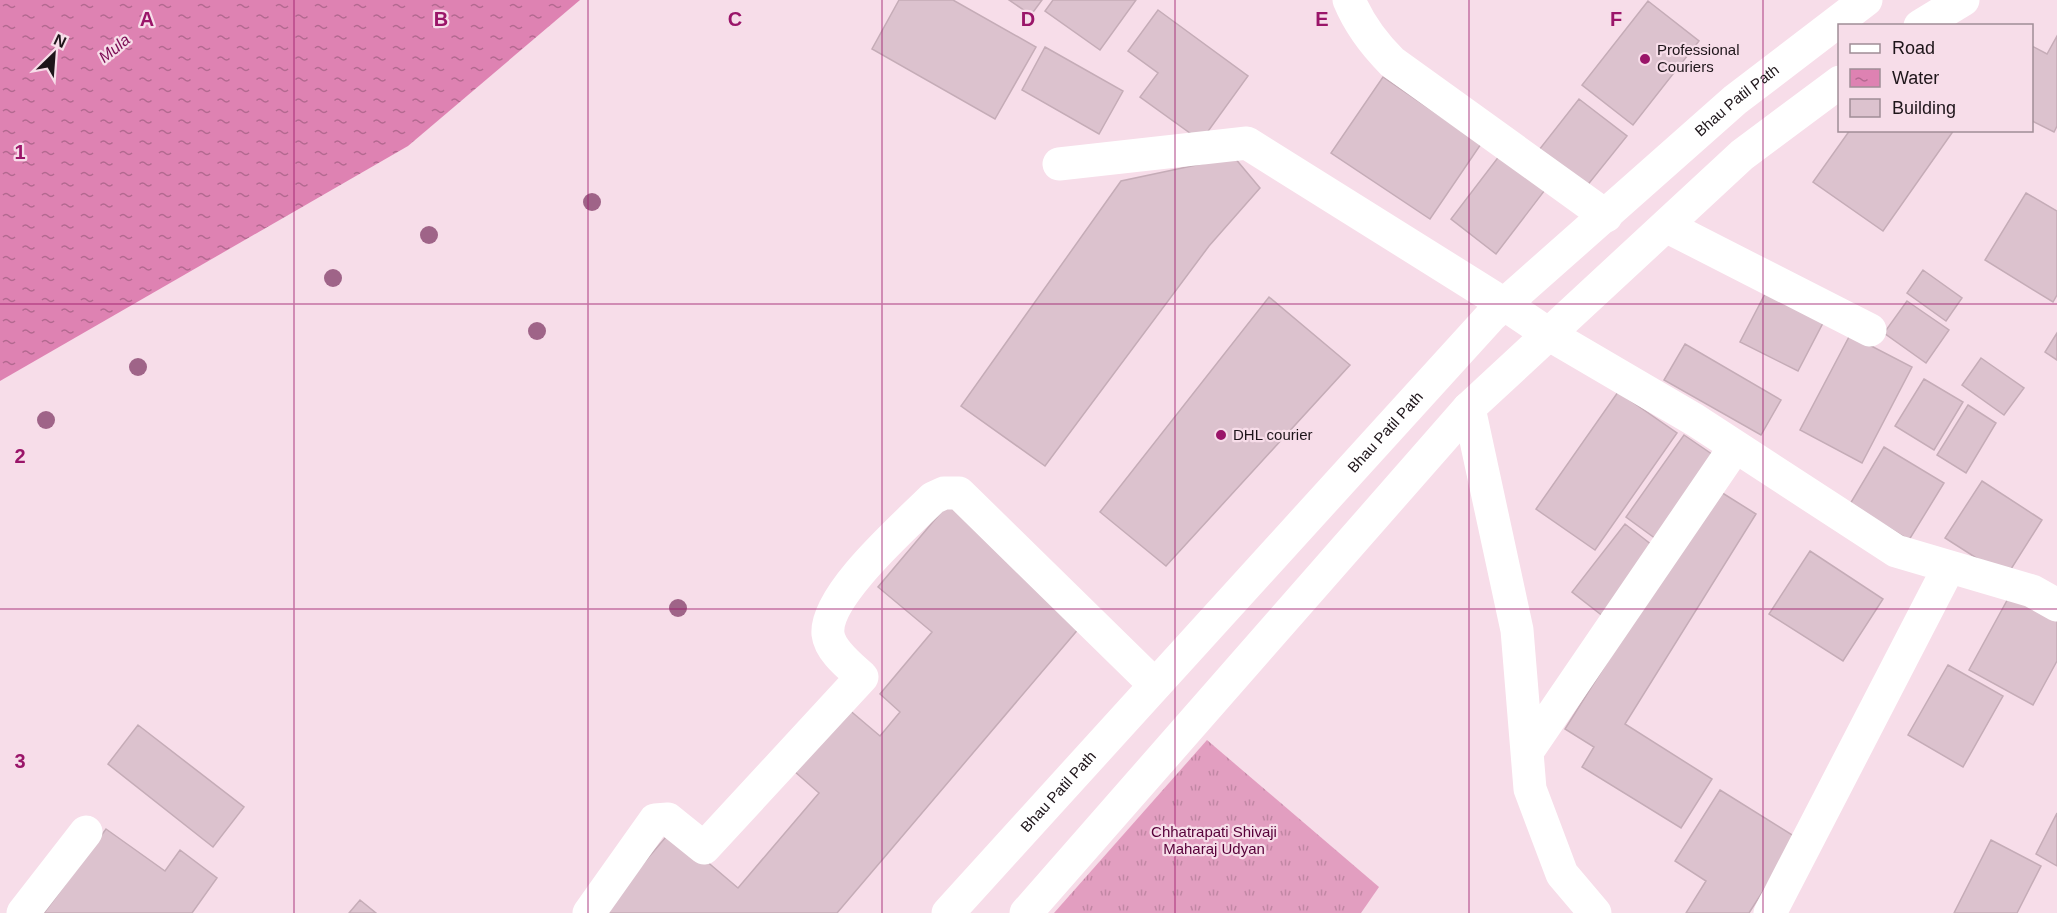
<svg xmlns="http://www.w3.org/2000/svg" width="2057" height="913" font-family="Arial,sans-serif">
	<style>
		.grass { fill: url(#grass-tufts) }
		.water { fill: url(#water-ripples) }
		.building { fill: #dcc2ce; stroke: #c5acb7; stroke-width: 1.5 }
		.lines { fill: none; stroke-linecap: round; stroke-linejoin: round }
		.minor { stroke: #fff; stroke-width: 33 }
		.major { stroke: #fff; stroke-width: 33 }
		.tree { fill: #9f6488 }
		.grid { fill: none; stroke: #9a1569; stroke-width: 1.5; stroke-opacity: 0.55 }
		.poi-dot { fill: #9a1569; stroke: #f7dde9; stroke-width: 2 }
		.labels { text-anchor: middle; stroke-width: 4.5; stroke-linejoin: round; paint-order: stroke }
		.poi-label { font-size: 15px; fill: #1e151a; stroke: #f7dde9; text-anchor: start }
		.street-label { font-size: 15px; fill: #1e151a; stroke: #f7dde9 }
		.park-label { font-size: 15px; fill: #570139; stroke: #f7dde9 }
		.water-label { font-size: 16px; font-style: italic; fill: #7c0c54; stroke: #f7dde9 }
		.grid-label { font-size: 20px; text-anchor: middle; font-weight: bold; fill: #9a1569; stroke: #f7dde9; stroke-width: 4.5; stroke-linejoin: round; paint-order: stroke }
	</style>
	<defs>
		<pattern id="grass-tufts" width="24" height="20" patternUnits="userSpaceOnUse" patternTransform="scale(1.5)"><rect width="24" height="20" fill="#e29ec0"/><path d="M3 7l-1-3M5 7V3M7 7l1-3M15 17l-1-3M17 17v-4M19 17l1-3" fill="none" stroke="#c187a4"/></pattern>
		<pattern id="water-ripples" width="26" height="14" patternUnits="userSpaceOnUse" patternTransform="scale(1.5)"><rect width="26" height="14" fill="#de82b2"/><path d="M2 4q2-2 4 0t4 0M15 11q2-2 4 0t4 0" fill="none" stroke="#b36990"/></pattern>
	</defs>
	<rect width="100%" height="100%" fill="#f7dde9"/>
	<!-- grass -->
	<path class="grass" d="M1207 740 1379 887 1361 913H1054Z"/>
	<!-- water -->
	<path class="water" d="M0 0H580L408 146 0 381Z"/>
	<!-- building -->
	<path class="building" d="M899 0H953L1036 47 995 119 872 49Z
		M1009 0H1042L1031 15Z
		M1053 0H1136L1100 50 1045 11Z
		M1648 1 1699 41 1633 125 1582 85Z
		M1158 10 1248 76 1201 141 1140 97 1158 73 1128 51Z
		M2057 36V126L2054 132 2032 121V46L2047 54Z
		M1045 47 1123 91 1099 134 1022 90Z
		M1383 77 1481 144 1430 219 1331 153Z
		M1579 99 1627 136 1582 192 1535 155Z
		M1850 130H1954L1883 231 1813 182Z
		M1503 151 1548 186 1496 254 1451 219Z
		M1234 157 1260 188 1209 246 1045 466 961 406 1121 181Z
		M2026 193 2057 211V295L2053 302 1985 260Z
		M1923 270 1962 298 1946 321 1907 293Z
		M1766 292 1824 321 1798 371 1740 342Z
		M1269 297 1350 365 1166 566 1100 512Z
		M1907 301 1949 330 1926 363 1884 333Z
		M2057 333V360L2045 352Z
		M1850 335 1912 367 1862 463 1800 430Z
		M1685 344 1781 400 1761 435 1664 380Z
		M1981 358 2024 388 2004 415 1962 385Z
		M1924 379 1963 402 1934 450 1895 426Z
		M1618 392 1677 433 1595 550 1536 509Z
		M1968 405 1996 423 1966 473 1937 455Z
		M1684 435 1716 457 1656 539 1626 517Z
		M1884 447 1944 483 1909 540 1850 504Z
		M1982 481 2042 520 2006 577 1945 538Z
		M1716 489 1756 514 1625 724 1712 779 1681 828 1582 767 1594 747 1565 729Z
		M948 504 1086 620 837 913H601L671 831 738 888 819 793 794 771 847 708 880 736 900 712 880 694 932 632 878 587Z
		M1625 524 1657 549 1604 617 1572 592Z
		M1810 551 1883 599 1843 661 1769 614Z
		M2010 595 2057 620V661L2033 705 1969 670Z
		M1948 665 2003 696 1963 767 1908 735Z
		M138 725 244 807 213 847 108 764Z
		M1720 790 1797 838 1749 913H1686L1706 881 1675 861Z
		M2057 813V866L2036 854Z
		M106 829 165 871 180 850 217 878 192 913H44Z
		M1991 840 2041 866 2017 913H1954Z
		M360 900 376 913H349Z"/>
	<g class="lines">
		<!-- minor -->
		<path class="minor" d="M1349 0C1359 24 1374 44 1392 62L1606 216
			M1059 164 1247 143 1504 304 1550 335 1695 420 1896 551 2032 591 2057 605
			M1666 226 1870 330
			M1469 408 1517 630 1530 789 1562 874 1595 913
			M1527 752 1735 447
			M23 913 86 832
			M589 913 655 820 668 819 704 848 862 677C850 666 830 651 828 634 824 596 906 525 933 498L944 493H959L1155 685
			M1770 913 1949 567"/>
		<!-- major -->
		<g class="major">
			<path d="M1920 26 1963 0"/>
			<path id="s1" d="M948 913 1491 316 1735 100 1866 0"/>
			<path d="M1026 913 1469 408 1742 155 1840 82"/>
		</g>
	</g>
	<!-- trees -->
	<g class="tree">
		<circle cx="592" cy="202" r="9"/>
		<circle cx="429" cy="235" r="9"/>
		<circle cx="333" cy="278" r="9"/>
		<circle cx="537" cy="331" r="9"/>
		<circle cx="138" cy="367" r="9"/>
		<circle cx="46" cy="420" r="9"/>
		<circle cx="678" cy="608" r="9"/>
	</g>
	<!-- grid -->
	<path class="grid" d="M294 0V913M588 0V913M882 0V913M1175 0V913M1469 0V913M1763 0V913M0 304H2057M0 609H2057"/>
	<!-- markers -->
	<g class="poi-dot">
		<circle cx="1645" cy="59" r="6"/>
		<circle cx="1221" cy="435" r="6"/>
	</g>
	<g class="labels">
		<!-- poi labels -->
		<g class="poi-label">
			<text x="1657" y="55">Professional<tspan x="1657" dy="17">Couriers</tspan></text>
			<text x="1233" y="440">DHL courier</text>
		</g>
		<!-- street labels -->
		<g class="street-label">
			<text dy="5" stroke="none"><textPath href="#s1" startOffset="1134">Bhau Patil Path</textPath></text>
			<text dy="5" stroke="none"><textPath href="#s1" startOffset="650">Bhau Patil Path</textPath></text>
			<text dy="5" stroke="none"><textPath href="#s1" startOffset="164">Bhau Patil Path</textPath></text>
		</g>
		<!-- park labels -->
		<g class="park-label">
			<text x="1214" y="837">Chhatrapati Shivaji<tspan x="1214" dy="17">Maharaj Udyan</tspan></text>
		</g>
		<!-- water labels -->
		<g class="water-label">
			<text transform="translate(114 48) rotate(-39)" y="6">Mula</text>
		</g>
	</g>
	<g class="grid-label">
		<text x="147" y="26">A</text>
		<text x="441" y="26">B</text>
		<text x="735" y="26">C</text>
		<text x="1028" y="26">D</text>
		<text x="1322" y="26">E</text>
		<text x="1616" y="26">F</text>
		<text x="20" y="159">1</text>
		<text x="20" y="463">2</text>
		<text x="20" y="768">3</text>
	</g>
	<!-- legend -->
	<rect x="1838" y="24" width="195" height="108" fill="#f7dde9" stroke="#a08d96" stroke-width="1.5"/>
	<rect x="1850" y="44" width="30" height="9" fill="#ffffff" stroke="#a08d96" stroke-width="1.5"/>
	<text x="1892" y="54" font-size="18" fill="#1e151a">Road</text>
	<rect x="1850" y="69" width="30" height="18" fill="url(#water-ripples)" stroke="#a08d96" stroke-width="1.5"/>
	<text x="1892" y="84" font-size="18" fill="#1e151a">Water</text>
	<rect x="1850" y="99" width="30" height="18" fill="#dcc2ce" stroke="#a08d96" stroke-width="1.5"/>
	<text x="1892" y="114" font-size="18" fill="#1e151a">Building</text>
	<!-- north arrow -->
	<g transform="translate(54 54) rotate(25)" stroke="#f7dde9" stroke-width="4.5" paint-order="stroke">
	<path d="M0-4.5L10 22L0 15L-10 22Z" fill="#1e151a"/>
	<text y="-9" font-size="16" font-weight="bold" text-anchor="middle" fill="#1e151a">N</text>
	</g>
</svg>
